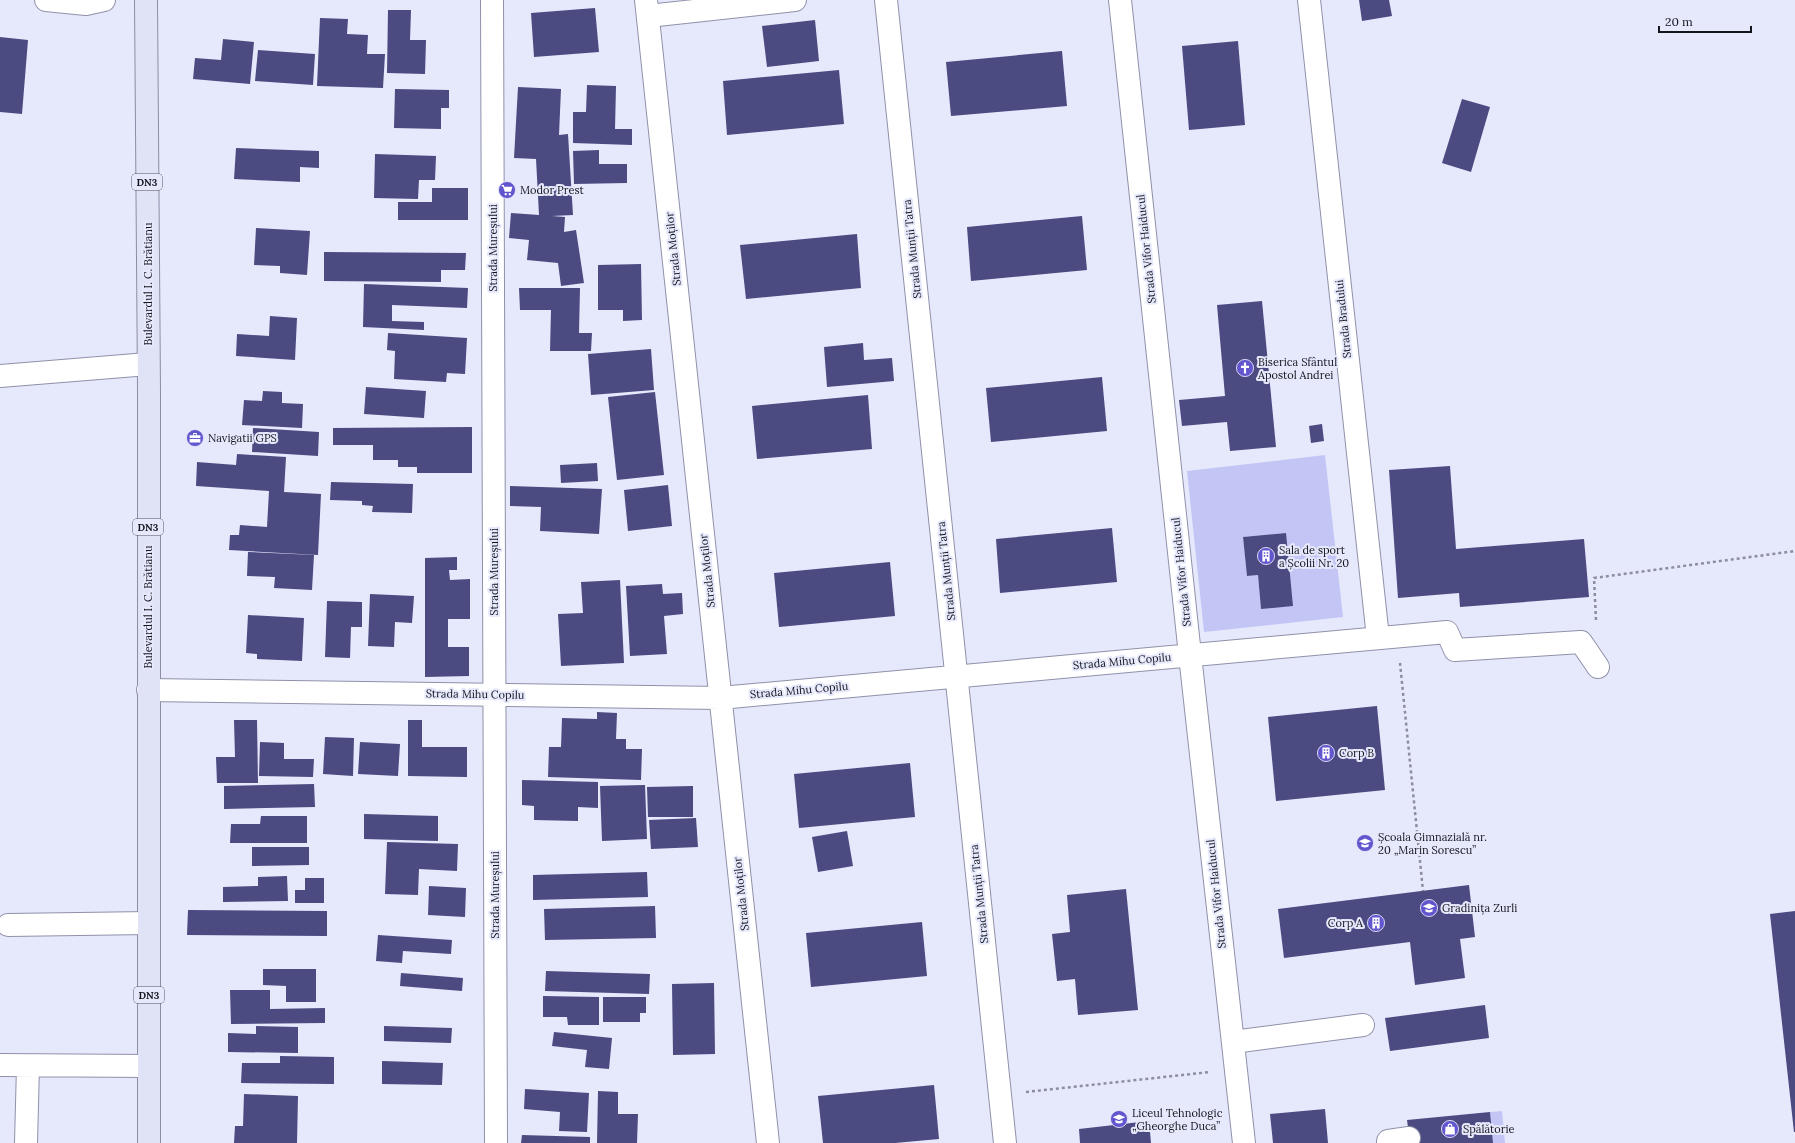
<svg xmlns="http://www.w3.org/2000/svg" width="1795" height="1143" font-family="Lora,serif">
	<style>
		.green { fill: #c3c6f5; fill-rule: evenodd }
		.building { fill: #4b4a81 }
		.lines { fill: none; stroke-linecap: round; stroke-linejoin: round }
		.minor-casing { stroke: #8f91a9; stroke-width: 24 }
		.major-casing { stroke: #8c8da6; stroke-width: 24 }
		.path { stroke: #8d8e9d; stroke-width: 2.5; stroke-dasharray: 3 3; stroke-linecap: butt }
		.minor { stroke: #fff; stroke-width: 22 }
		.major { stroke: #e0e2f6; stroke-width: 22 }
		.labels { text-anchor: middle; stroke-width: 4; stroke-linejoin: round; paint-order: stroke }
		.shield { fill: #e6e8fc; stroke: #535460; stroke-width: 1 }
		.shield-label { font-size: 10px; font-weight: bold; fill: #14141d }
		.poi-label { font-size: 11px; fill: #14141d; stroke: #e6e8fc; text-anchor: start }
		.street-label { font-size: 11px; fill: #14141d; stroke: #e6e8fc }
	</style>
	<rect width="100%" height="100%" fill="#e6e8fc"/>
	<!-- green -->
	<path class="green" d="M1325 455 1343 617 1204 632 1187 471ZM1286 533 1261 609 1258 575 1247 576 1243 537Z
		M1502 1111 1505 1143H1493L1490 1112Z"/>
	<!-- building -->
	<path class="building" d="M1359 0H1389L1392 16 1362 21Z
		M595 8 599 52 534 57 531 13Z
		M388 10H411L410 40H426L425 74 387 73Z
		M320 18 348 19 347 34 368 35 367 54H385L383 88 317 86Z
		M815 20 819 61 767 67 762 26Z
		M0 37 28 40 22 114 0 112Z
		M223 39 254 42 250 84 193 79 195 58 221 60Z
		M1238 41 1245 125 1189 130 1182 46Z
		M258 50 315 54 313 85 255 81Z
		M1062 51 1067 106 951 116 946 62Z
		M839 70 844 124 727 135 723 81Z
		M587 85 616 86 615 129H632V145L573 143V112H586Z
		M518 87 561 89 559 135 568 134 573 215 552 216 565 217 564 232 576 230 584 283 561 286 558 263 527 260 529 240 509 238 511 213 539 215 536 159 514 158Z
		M395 89 449 90V108H441V129L394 128Z
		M1462 99 1490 107 1471 172 1442 163Z
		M236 148 319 151V168L300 167V182L234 179Z
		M599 150V164H627V183L574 184 573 151Z
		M375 154 436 156 435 180H419L418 199 374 198Z
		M432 188H468V220H398V202H432Z
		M1082 216 1087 270 971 281 967 227Z
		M256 228 310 231 307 275 280 273V266L254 265Z
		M857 234 861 288 746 299 740 245Z
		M324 252 466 253 465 270H441V282L324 281Z
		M641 264 642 320 623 321V310H598V265Z
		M364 284 468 288 467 308 392 305V321L424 322V330L363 327Z
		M519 288H580L579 333H592L591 351H550L551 310H520Z
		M1262 301 1276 447 1230 451 1227 422 1182 426 1179 400 1225 396 1217 305Z
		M270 316 297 318 295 360 236 356 237 334 269 336Z
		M388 333 467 338 465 374 447 373 446 382 394 379 395 351 387 350Z
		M863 343 864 360 892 358 894 381 827 387 824 347Z
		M651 349 654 390 591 395 588 354Z
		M1102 377 1107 431 991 442 986 388Z
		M366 387 426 391 424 418 364 414Z
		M263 391 282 392V403L303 404 302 428 242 425 244 400 262 401Z
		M655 392 664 475 617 480 608 397Z
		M868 395 872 449 757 459 752 406Z
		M1322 424 1324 441 1311 443 1309 426Z
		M472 427V473H417V467H398V460H373V445H333V428Z
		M253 428 319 432 318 456 252 452Z
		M237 454 286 457 284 492 321 494 318 555 229 550 230 535H239L240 525 267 527 269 491 196 486 197 462 236 465Z
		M597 463 598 481 561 483 560 465Z
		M1450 466 1456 549 1584 539 1589 597 1460 607 1459 593 1398 598 1389 470Z
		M331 482 413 484 412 513 372 512 373 506 362 505V501L330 500Z
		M668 485 672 526 628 531 624 490Z
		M510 486 602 489 599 534 540 531 541 507 510 506Z
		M1112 528 1117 582 1000 593 996 539Z
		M1286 533 1293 606 1261 609 1258 575 1247 576 1243 537Z
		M248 552 314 555 312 590 274 588 275 577 247 576Z
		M457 557V570H449L450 580 470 579V619H448V647H469V676L425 677V558Z
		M890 562 895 616 779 627 774 573Z
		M620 580 624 663 561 666 558 614 583 613 581 582Z
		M662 584 663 594 682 593 683 614 664 616 667 654 630 656 626 586Z
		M370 594 414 596 412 623 395 622 394 647 368 646Z
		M327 601 362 602V627H351L350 658 325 657Z
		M248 615 304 618 302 661 257 659V654L246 653Z
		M1377 706 1385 790 1276 801 1268 717Z
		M597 712 617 713 616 739H626V749H642L641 780 548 777 549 747H561L562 718 597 719Z
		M234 720H257L258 783H217L216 757H235Z
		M408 720H422V747H467V777L408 776Z
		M325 737 354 738 353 776 323 774Z
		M260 742 284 743V759H314L313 777 259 776Z
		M360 742 400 744 398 776 358 774Z
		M910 763 915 817 799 828 794 774Z
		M522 780 598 782V808L578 807V821L534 820V806L522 805Z
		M314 784 315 807 224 809V786Z
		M645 785 647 839 602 841 600 786Z
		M693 786V817H648L647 787Z
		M364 814 438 816V841L364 839Z
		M261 816H307V843H230L231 824H260Z
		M696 818 698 847 651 849 649 820Z
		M847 831 853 866 818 872 812 837Z
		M387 842 458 844 457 871 419 869 418 895 385 894Z
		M252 847H309V865L252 866Z
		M647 872 648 897 533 900V875Z
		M287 876 288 901 223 902V887L258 886V877Z
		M305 878H324V903H295V890H305Z
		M1469 885 1475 937 1460 939 1465 978 1415 985 1410 942 1284 958 1278 909Z
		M429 886 466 888 465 917 428 915Z
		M1126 889 1138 1010 1078 1015 1075 979 1057 981 1052 934 1070 932 1067 895Z
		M655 906 656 938 545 940 544 909Z
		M188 910 327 911V936L187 935Z
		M1795 911V1132H1794L1770 914Z
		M922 922 927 976 811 987 806 933Z
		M378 935 452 940 451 954 403 951 402 963 376 961Z
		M263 969H316V1002H286V986L263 985Z
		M546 971 650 974 649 994 545 991Z
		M401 973 463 978 462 991 400 986Z
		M714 983 715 1054 673 1055 672 984Z
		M230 990H270V1009L325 1008V1023L231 1024Z
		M543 996 599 997V1025H568L567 1017H543Z
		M603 997H646V1013H640V1022H603Z
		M1485 1005 1489 1038 1390 1051 1385 1018Z
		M256 1026 298 1027V1053L228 1052V1033L256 1034Z
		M384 1026 452 1028 451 1043 384 1041Z
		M554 1032 612 1038 609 1069 585 1067 587 1050 552 1046Z
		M280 1056 334 1057V1084L241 1083 242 1063H280Z
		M382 1061 443 1063 442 1085 382 1084Z
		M934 1085 939 1139 895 1143H823L818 1096Z
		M525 1089 589 1093 587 1132 559 1131 560 1112 524 1109Z
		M598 1091 618 1092V1114H638L637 1143H597Z
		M244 1094 298 1096 297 1143H234L235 1126H243Z
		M1325 1109 1328 1143H1273L1270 1114Z
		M1490 1112 1493 1143H1410L1407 1120Z
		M1149 1121 1151 1143H1080L1079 1129Z
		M522 1135 590 1137V1143H521Z"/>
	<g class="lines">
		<!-- minor casing -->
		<g class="minor-casing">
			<path id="minor" d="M46 0 86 4 104 0
				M492 0 496 1143
				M646 0 768 1143
				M886 0 1005 1143
				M1120 0 1190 655 1244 1143
				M1309 0 1378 638
				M648 16 795 0
				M0 376 148 364
				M148 690 720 698 1447 632 1455 650 1581 642 1598 667
				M8 925 149 923
				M1233 1042 1363 1025
				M0 1065 149 1066
				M26 1143 28 1066
				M1388 1143V1141L1409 1138"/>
		</g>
		<!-- major casing -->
		<g class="major-casing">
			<path id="major" d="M146 0 149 390V1143"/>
		</g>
		<!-- path -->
		<path class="path" d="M1596 620 1594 578 1795 551
			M1400 663 1423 891
			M1026 1092 1210 1072"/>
		<!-- minor -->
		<use href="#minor" class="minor"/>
		<!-- major -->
		<use href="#major" class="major"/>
	</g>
	<!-- icons -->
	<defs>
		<g id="supermarket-disc" transform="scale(0.9)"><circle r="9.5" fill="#6156ce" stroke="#e6e8fc"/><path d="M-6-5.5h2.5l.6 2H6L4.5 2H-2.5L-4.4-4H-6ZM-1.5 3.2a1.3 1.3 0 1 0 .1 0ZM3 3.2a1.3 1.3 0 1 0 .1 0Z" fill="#fff"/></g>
		<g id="church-disc" transform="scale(0.9)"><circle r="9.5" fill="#6156ce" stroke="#e6e8fc"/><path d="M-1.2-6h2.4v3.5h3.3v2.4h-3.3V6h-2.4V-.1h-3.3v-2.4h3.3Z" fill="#fff"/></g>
		<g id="office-disc" transform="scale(0.9)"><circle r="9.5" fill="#6156ce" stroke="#e6e8fc"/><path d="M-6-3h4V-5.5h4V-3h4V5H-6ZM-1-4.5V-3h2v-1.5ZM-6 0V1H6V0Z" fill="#fff"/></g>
		<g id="building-disc" transform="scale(0.9)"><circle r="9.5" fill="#6156ce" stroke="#e6e8fc"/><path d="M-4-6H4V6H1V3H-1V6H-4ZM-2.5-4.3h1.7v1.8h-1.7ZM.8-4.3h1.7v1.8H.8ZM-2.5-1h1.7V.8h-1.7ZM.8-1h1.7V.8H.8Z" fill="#fff"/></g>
		<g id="school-disc" transform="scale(0.9)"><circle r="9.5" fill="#6156ce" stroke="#e6e8fc"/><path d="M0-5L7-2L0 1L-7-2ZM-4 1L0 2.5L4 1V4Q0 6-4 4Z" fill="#fff"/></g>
		<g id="shop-disc" transform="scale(0.9)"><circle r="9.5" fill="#6156ce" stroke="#e6e8fc"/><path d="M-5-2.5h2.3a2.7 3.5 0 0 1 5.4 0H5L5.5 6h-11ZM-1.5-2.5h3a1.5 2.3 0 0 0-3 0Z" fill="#fff"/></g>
	</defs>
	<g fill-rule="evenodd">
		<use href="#supermarket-disc" x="507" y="190"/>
		<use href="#church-disc" x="1245" y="368"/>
		<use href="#office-disc" x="195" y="438"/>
		<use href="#building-disc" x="1266" y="556"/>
		<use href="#building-disc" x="1326" y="753"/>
		<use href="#school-disc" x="1365" y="843"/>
		<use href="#school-disc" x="1429" y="908"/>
		<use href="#building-disc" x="1376" y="923"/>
		<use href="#school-disc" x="1119" y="1119"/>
		<use href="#shop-disc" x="1450" y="1129"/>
	</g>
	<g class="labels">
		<!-- shield labels -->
		<g class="shield">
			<rect x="132" y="174" width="30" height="16" rx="3"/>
			<rect x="133" y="519" width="30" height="16" rx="3"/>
			<rect x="134" y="987" width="30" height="16" rx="3"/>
		</g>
		<g class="shield-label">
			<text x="147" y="186">DN3</text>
			<text x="148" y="531">DN3</text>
			<text x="149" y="999">DN3</text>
		</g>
		<!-- poi labels -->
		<g class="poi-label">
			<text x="520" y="194">Modor Prest</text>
			<text x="1258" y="366">Biserica Sfântul<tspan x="1258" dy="13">Apostol Andrei</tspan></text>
			<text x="208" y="442">Navigatii GPS</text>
			<text x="1279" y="554">Sala de sport<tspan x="1279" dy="13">a Școlii Nr. 20</tspan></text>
			<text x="1339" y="757">Corp B</text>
			<text x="1378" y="841">Școala Gimnazială nr.<tspan x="1378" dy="13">20 „Marin Sorescu”</tspan></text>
			<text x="1442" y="912">Gradinița Zurli</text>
			<text x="1363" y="927" text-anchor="end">Corp A</text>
			<text x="1132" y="1117">Liceul Tehnologic<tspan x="1132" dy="13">„Gheorghe Duca”</tspan></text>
			<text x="1463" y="1133">Spălătorie</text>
		</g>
		<!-- street labels -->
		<g class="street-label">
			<text transform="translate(493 248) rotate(-90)" y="4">Strada Mureșului</text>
			<text transform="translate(673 249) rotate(-96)" y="4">Strada Moților</text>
			<text transform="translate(912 249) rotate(-96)" y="4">Strada Munții Tatra</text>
			<text transform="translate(1146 249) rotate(-96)" y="4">Strada Vifor Haiducul</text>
			<text transform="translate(148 284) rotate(-90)" y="4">Bulevardul I. C. Brătianu</text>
			<text transform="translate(1343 319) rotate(-96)" y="4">Strada Bradului</text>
			<text transform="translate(707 571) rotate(-96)" y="4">Strada Moților</text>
			<text transform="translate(946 571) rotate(-96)" y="4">Strada Munții Tatra</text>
			<text transform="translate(494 572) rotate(-90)" y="4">Strada Mureșului</text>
			<text transform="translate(1181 572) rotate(-96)" y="4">Strada Vifor Haiducul</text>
			<text transform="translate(148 607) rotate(-90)" y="4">Bulevardul I. C. Brătianu</text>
			<text transform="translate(1122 661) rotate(-5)" y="4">Strada Mihu Copilu</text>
			<text transform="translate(799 690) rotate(-5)" y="4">Strada Mihu Copilu</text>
			<text transform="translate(475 694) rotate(1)" y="4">Strada Mihu Copilu</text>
			<text transform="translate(741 894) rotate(-96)" y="4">Strada Moților</text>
			<text transform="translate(979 894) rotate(-96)" y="4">Strada Munții Tatra</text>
			<text transform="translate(1216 894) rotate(-96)" y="4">Strada Vifor Haiducul</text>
			<text transform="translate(495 895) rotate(-90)" y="4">Strada Mureșului</text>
		</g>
	</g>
	<!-- scale -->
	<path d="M1659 26v6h92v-6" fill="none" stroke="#14141d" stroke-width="2"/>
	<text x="1665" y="26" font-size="12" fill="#14141d" stroke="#e6e8fc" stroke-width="3" paint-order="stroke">20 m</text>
</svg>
